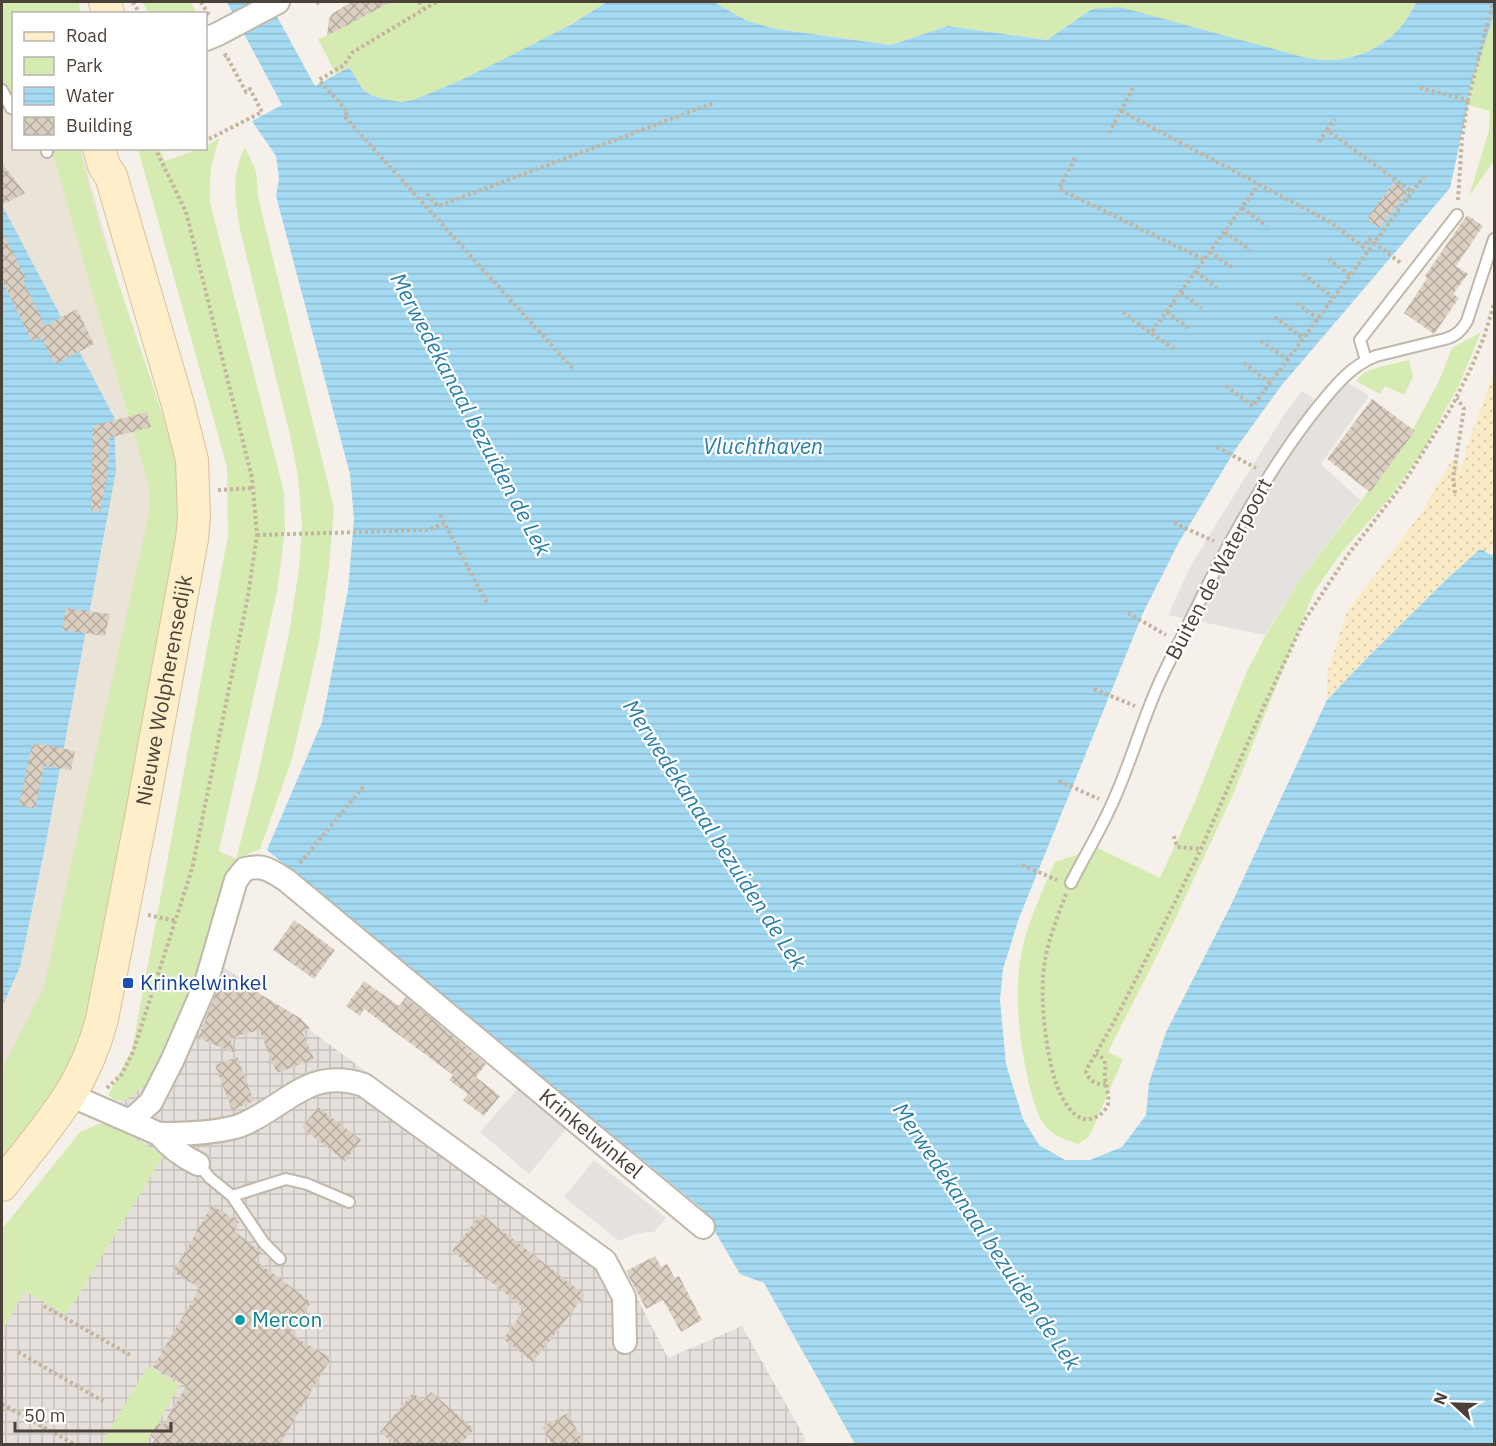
<svg xmlns="http://www.w3.org/2000/svg" width="1496" height="1446" font-family="'IBM Plex Sans',sans-serif">
	<style>
		.residential { fill: #eae3d8 }
		.industrial { fill: url(#industrial-grid) }
		.green { fill: #d6ebb2 }
		.sand { fill: url(#sand-dots) }
		.parking { fill: #e4e1de }
		.water { fill: url(#water-rules) }
		.building { fill: url(#building-cross-hatch) }
		.lines { fill: none; stroke-linecap: round; stroke-linejoin: round }
		.lane-casing { stroke: #c1b8ac; stroke-width: 14 }
		.street-casing { stroke: #c1b8ac; stroke-width: 26 }
		.secondary-casing { stroke: #d7c199; stroke-width: 34 }
		.path { stroke: #c4b39d; stroke-width: 4; stroke-dasharray: 3 3; stroke-linecap: butt }
		.lane { stroke: #fff; stroke-width: 10 }
		.street { stroke: #fff; stroke-width: 22 }
		.secondary { stroke: #ffeeca; stroke-width: 32 }
		.transit-dot { fill: #1a4fb4; stroke: #fff; stroke-width: 2 }
		.culture-dot { fill: #0f9aa8; stroke: #fff; stroke-width: 2 }
		.labels { text-anchor: middle; stroke-width: 4.5; stroke-linejoin: round; paint-order: stroke }
		.street-label { font-size: 21px; fill: #4a4138; stroke: #fff }
		.transit-label { font-size: 21px; fill: #164399; stroke: #fff; text-anchor: start }
		.culture-label { font-size: 21px; fill: #0d838f; stroke: #fff; text-anchor: start }
		.water-label { font-size: 22px; font-style: italic; fill: #297eaa; stroke: #fff }
	</style>
	<defs>
		<pattern id="industrial-grid" width="8" height="8" patternUnits="userSpaceOnUse" patternTransform="scale(1.5)"><rect width="8" height="8" fill="#e5e0db"/><path d="M0 4h8M4 0v8" fill="none" stroke="#c6c1bd"/></pattern>
		<pattern id="sand-dots" width="8" height="8" patternUnits="userSpaceOnUse" patternTransform="scale(1.5)"><rect width="8" height="8" fill="#faeac6"/><path d="M2 2h.1M6 6h.1" fill="none" stroke="#d8caab" stroke-width="1.8" stroke-linecap="round"/></pattern>
		<pattern id="water-rules" width="6" height="5" patternUnits="userSpaceOnUse" patternTransform="scale(1.5)"><rect width="6" height="5" fill="#a5daf3"/><path d="M0 2.5h6" fill="none" stroke="#90bcd1"/></pattern>
		<pattern id="building-cross-hatch" width="8" height="8" patternUnits="userSpaceOnUse" patternTransform="scale(1.5)"><rect width="8" height="8" fill="#dbcfc2"/><path d="M0 0l8 8M0 8l8-8" fill="none" stroke="#b4aa9f"/></pattern>
	</defs>
	<rect width="100%" height="100%" fill="#f5f1ea"/>
	<!-- residential -->
	<path class="residential" d="M2 2 14 14V148L81 149 99 215 165 446 168 517 2 1158Z"/>
	<!-- industrial -->
	<path class="industrial" d="M212 958 615 1255 668 1358 742 1326 806 1440 802 1444H2V1283L11 1271Z"/>
	<!-- green -->
	<path class="green" d="M2 2H79L80 13 14 14 13 100 8 95 2 83Z
		M142 2H191L197 13H152L147 10Z
		M379 2H607C556 34 501 63 445 87 432 93 418 101 403 102 391 102 372 99 364 91 358 85 353 74 349 67L336 74 318 39 333 33 382 6Z
		M714 2H1416C1402 37 1365 61 1326 60 1319 60 1311 58 1303 57L1092 9 1047 40 948 26 891 45 777 29 747 21Z
		M1494 15V161L1469 196 1489 130 1490 111 1468 105 1470 87Z
		M220 138C211 161 209 177 210 202L284 492 285 531 277 592 219 851 236 859 256 783 289 634 299 568 302 526 298 476 290 435 241 234C235 201 230 178 245 147L256 171 258 195 263 218 334 508 329 568 319 642 292 759 260 849 236 860 174 1044 156 1074 132 1096 123 1101 115 1100 108 1095 132 1050 228 535 227 467 138 149H160L165 161 199 149 206 148V146Z
		M52 149H81L82 159 102 234 173 446 179 473 180 532 86 1036 67 1079 2 1173V1069L44 987 150 509 148 482 83 260Z
		M1481 332 1459 385 1423 451 1392 495 1341 553 1314 592 1232 797 1170 930 1108 1052 1123 1059 1089 1137 1078 1144C1067 1140 1055 1137 1046 1127 1029 1108 1019 1035 1018 1008 1017 993 1018 976 1020 962 1025 927 1041 894 1055 862L1098 848 1160 878 1194 804 1246 673 1266 635 1301 578 1376 481 1413 429 1439 381 1452 348Z
		M1409 360 1413 377 1404 395 1385 386 1380 394 1356 381 1364 373 1379 367Z
		M101 1123 113 1127 164 1155 66 1315 25 1291 2 1331V1229L80 1132Z
		M148 1366 180 1385 146 1444H101Z"/>
	<!-- sand -->
	<path class="sand" d="M1494 372V540L1489 554 1487 551 1449 577 1366 659 1327 700V674L1347 612 1422 512 1451 461 1460 462 1459 473 1460 475 1466 449Z"/>
	<!-- parking -->
	<path class="parking" d="M1338 376 1369 396 1321 464 1360 500 1301 578 1265 635 1168 615 1191 565 1284 415 1302 391 1317 401Z
		M521 1085 569 1126 529 1174 480 1132Z
		M594 1160 666 1218 654 1232H646L633 1235 619 1241 564 1197Z"/>
	<!-- water -->
	<path class="water" d="M227 2H269L315 86 349 67 363 90 371 95 383 99 401 102 414 100 461 80 506 58 570 25 607 2H714L747 21 777 29 891 45 948 26 1047 40 1092 9 1120 7 1303 57C1311 58 1319 60 1326 60 1365 61 1402 37 1416 2H1494V15L1470 87 1468 105 1450 188 1281 386 1237 447 1179 542 1143 613 1019 918 1003 969 1000 1000 1006 1064 1023 1119 1039 1145 1065 1160H1090L1122 1147 1146 1115 1149 1083 1166 1032 1230 907 1327 700 1366 659 1449 577 1479 550H1483L1489 554 1494 555V1444H855L764 1283 740 1274 701 1208 267 850 322 722 348 590 354 519 350 474 276 196 279 178 276 156 252 121 282 105Z
		M2 205 114 417 116 471 47 837 20 967 2 1007Z"/>
	<!-- building -->
	<path class="building" d="M351 2H391L327 36 329 19 332 14Z
		M2 163 25 193 2 205Z
		M1394 182 1408 192 1379 228 1367 219Z
		M1467 215 1483 226 1456 266 1468 274 1453 294 1459 298 1434 334 1404 313 1427 278 1425 276Z
		M2 230 26 279 23 281 45 326 77 309 94 344 55 364 41 337 32 342 2 280Z
		M1372 399 1415 431 1370 492 1327 459Z
		M147 412 151 427 109 438 108 471 100 512 91 511 93 426Z
		M66 608 110 614 105 636 62 630Z
		M37 743 75 751 71 770 44 766 35 809 19 805 32 745 36 746Z
		M294 920 335 950 314 979 273 950Z
		M225 973 300 1018 310 1028 302 1032 314 1059 277 1073 259 1030 230 1038 235 1053 198 1038 221 980Z
		M364 981 399 1006 406 997 486 1064 476 1077 500 1096 484 1116 463 1100 468 1094 449 1080 453 1075 364 1009 360 1016 346 1006Z
		M237 1057 254 1101 232 1110 215 1065Z
		M318 1107 361 1140 345 1161 302 1128Z
		M212 1205 239 1222 234 1231 261 1252 255 1260 311 1302 292 1335 331 1358 280 1444H152L155 1439 150 1436 158 1423 163 1425 186 1386 153 1367 200 1288 173 1272Z
		M481 1214 585 1295 533 1362 503 1339 525 1309 452 1251Z
		M655 1256 661 1267 667 1264 675 1278 679 1276 702 1320 681 1332 663 1300 646 1309 626 1271Z
		M431 1392 474 1429 461 1444H395L380 1432 413 1393 423 1401Z
		M568 1413 584 1444H552L542 1427Z"/>
	<g class="lines">
		<!-- lane casing -->
		<g class="lane-casing">
			<path id="lane" d="M2 90 11 108 14 109
				M46 148 47 152
				M1366 360 1360 340 1457 215
				M1071 883C1084 857 1099 833 1111 806 1129 768 1140 727 1157 688 1168 663 1181 639 1193 615 1227 544 1265 475 1313 413 1331 391 1349 366 1376 356L1445 339C1456 336 1461 331 1467 321L1494 239
				M198 1164 210 1178 232 1196 264 1243 280 1259
				M232 1196 286 1179 307 1184 349 1202"/>
		</g>
		<!-- street casing -->
		<g class="street-casing">
			<g id="street">
				<path d="M206 39 218 34 278 2"/>
				<path d="M70 1095 159 1134C170 1148 182 1156 198 1164"/>
				<path id="s1" d="M129 1120 137 1115 151 1102 172 1061 206 983 236 880 245 869C264 864 271 871 286 880L703 1227"/>
				<path d="M159 1134C181 1134 226 1133 246 1123 289 1103 311 1067 364 1085L605 1261 624 1297 625 1342"/>
			</g>
		</g>
		<!-- secondary casing -->
		<g class="secondary-casing">
			<g id="secondary">
				<path d="M105 2 108 14"/>
				<path id="s2" d="M2 1185C24 1156 49 1127 69 1096 84 1072 95 1046 102 1019L141 818 192 539 194 517 192 460 178 405 111 176 104 166 99 148"/>
			</g>
		</g>
		<!-- path -->
		<path class="path" d="M133 2 140 14
			M201 2 209 15
			M317 2 319 4
			M419 2 423 8
			M436 2 353 52 344 65 319 80 348 112 344 116 574 370
			M1420 88 1468 100 1493 2
			M1121 111 1330 222 1363 247 1369 239 1402 264
			M1327 130 1335 119
			M1109 133 1133 88
			M209 139 262 112 250 89 246 92 226 55 223 57
			M1319 142 1327 130 1412 192
			M1075 158 1059 189 1205 260
			M427 194 438 206 714 103
			M1458 200 1462 138 1468 100
			M1242 208 1267 226
			M1225 232 1250 250
			M1210 252 1233 268
			M1328 259 1350 275
			M1196 272 1217 288
			M1303 274 1333 297
			M1181 293 1202 308
			M1297 303 1318 319
			M1123 312 1151 333
			M1167 312 1188 328
			M1275 317 1303 338
			M1261 341 1287 359
			M1174 349 1151 333 1259 184
			M1244 363 1270 383
			M1226 386 1253 406 1424 176
			M1217 447 1256 468
			M218 490 254 488
			M1455 493 1453 478 1464 409 1457 398
			M440 515 488 605
			M1174 523 1214 541
			M257 535 429 530 444 523
			M1128 613 1166 635
			M1094 689 1135 706
			M1059 781 1099 799
			M1174 836 1177 847 1201 849
			M300 863 364 786
			M1022 865 1057 880
			M1066 894C1058 915 1049 938 1045 960 1039 994 1045 1050 1056 1083 1061 1098 1076 1128 1096 1117 1101 1115 1106 1110 1108 1104 1110 1094 1104 1083 1105 1072 1106 1063 1105 1058 1096 1054
			M148 915 176 921
			M1106 1084C1098 1086 1088 1080 1086 1072L1088 1067 1114 1022 1174 904 1201 849 1263 708 1304 621 1347 556 1403 484 1451 408 1471 368 1484 337 1494 304
			M107 1088 122 1074 133 1052 192 869 248 596 257 535 252 478 186 212 155 148
			M44 1306 130 1355
			M18 1352 103 1401
			M2 1404 74 1444"/>
		<!-- lane -->
		<use href="#lane" class="lane"/>
		<!-- street -->
		<use href="#street" class="street"/>
		<!-- secondary -->
		<use href="#secondary" class="secondary"/>
	</g>
	<!-- markers -->
	<rect class="transit-dot" x="122" y="977" width="12" height="12" rx="3"/>
	<circle class="culture-dot" cx="240" cy="1320" r="6"/>
	<g class="labels">
		<!-- street labels -->
		<g class="street-label">
			<text transform="translate(1219 569) rotate(-62)" y="7">Buiten de Waterpoort</text>
			<text dy="7" stroke="none"><textPath href="#s2" startOffset="530">Nieuwe Wolpherensedijk</textPath></text>
			<text dy="7" stroke="none"><textPath href="#s1" startOffset="722">Krinkelwinkel</textPath></text>
		</g>
		<!-- transit labels -->
		<g class="transit-label">
			<text x="140" y="990">Krinkelwinkel</text>
		</g>
		<!-- culture labels -->
		<g class="culture-label">
			<text x="252" y="1327">Mercon</text>
		</g>
		<!-- water labels -->
		<g class="water-label">
			<text transform="translate(471 414) rotate(62)" y="8">Merwedekanaal bezuiden de Lek</text>
			<text x="763" y="454">Vluchthaven</text>
			<text transform="translate(715 834) rotate(57)" y="8">Merwedekanaal bezuiden de Lek</text>
			<text transform="translate(987 1236) rotate(56)" y="8">Merwedekanaal bezuiden de Lek</text>
		</g>
	</g>
	<!-- border -->
	<rect width="1496" height="1446" fill="none" stroke="#4a4138" stroke-width="6"/>
	<!-- legend -->
	<rect x="12" y="12" width="195" height="138" fill="#ffffff" stroke="#b7b3af" stroke-width="1.5"/>
	<rect x="24" y="32" width="30" height="9" fill="#ffeeca" stroke="#b7b3af" stroke-width="1.5"/>
	<text x="66" y="42" font-size="18" fill="#4a4138">Road</text>
	<rect x="24" y="57" width="30" height="18" fill="#d6ebb2" stroke="#b7b3af" stroke-width="1.5"/>
	<text x="66" y="72" font-size="18" fill="#4a4138">Park</text>
	<rect x="24" y="87" width="30" height="18" fill="url(#water-rules)" stroke="#b7b3af" stroke-width="1.5"/>
	<text x="66" y="102" font-size="18" fill="#4a4138">Water</text>
	<rect x="24" y="117" width="30" height="18" fill="url(#building-cross-hatch)" stroke="#b7b3af" stroke-width="1.5"/>
	<text x="66" y="132" font-size="18" fill="#4a4138">Building</text>
	<!-- north arrow -->
	<g transform="translate(1454 1404) rotate(292)" stroke="#ffffff" stroke-width="4.5" paint-order="stroke">
	<path d="M0-4.5L10 22L0 15L-10 22Z" fill="#4a4138"/>
	<text y="-9" font-size="16" font-weight="bold" text-anchor="middle" fill="#4a4138">N</text>
	</g>
	<!-- scale -->
	<path d="M15 1422v9h156v-9" fill="none" stroke="#4a4138" stroke-width="3"/>
	<text x="24" y="1422" font-size="18" fill="#4a4138" stroke="#ffffff" stroke-width="4.5" paint-order="stroke">50 m</text>
</svg>
